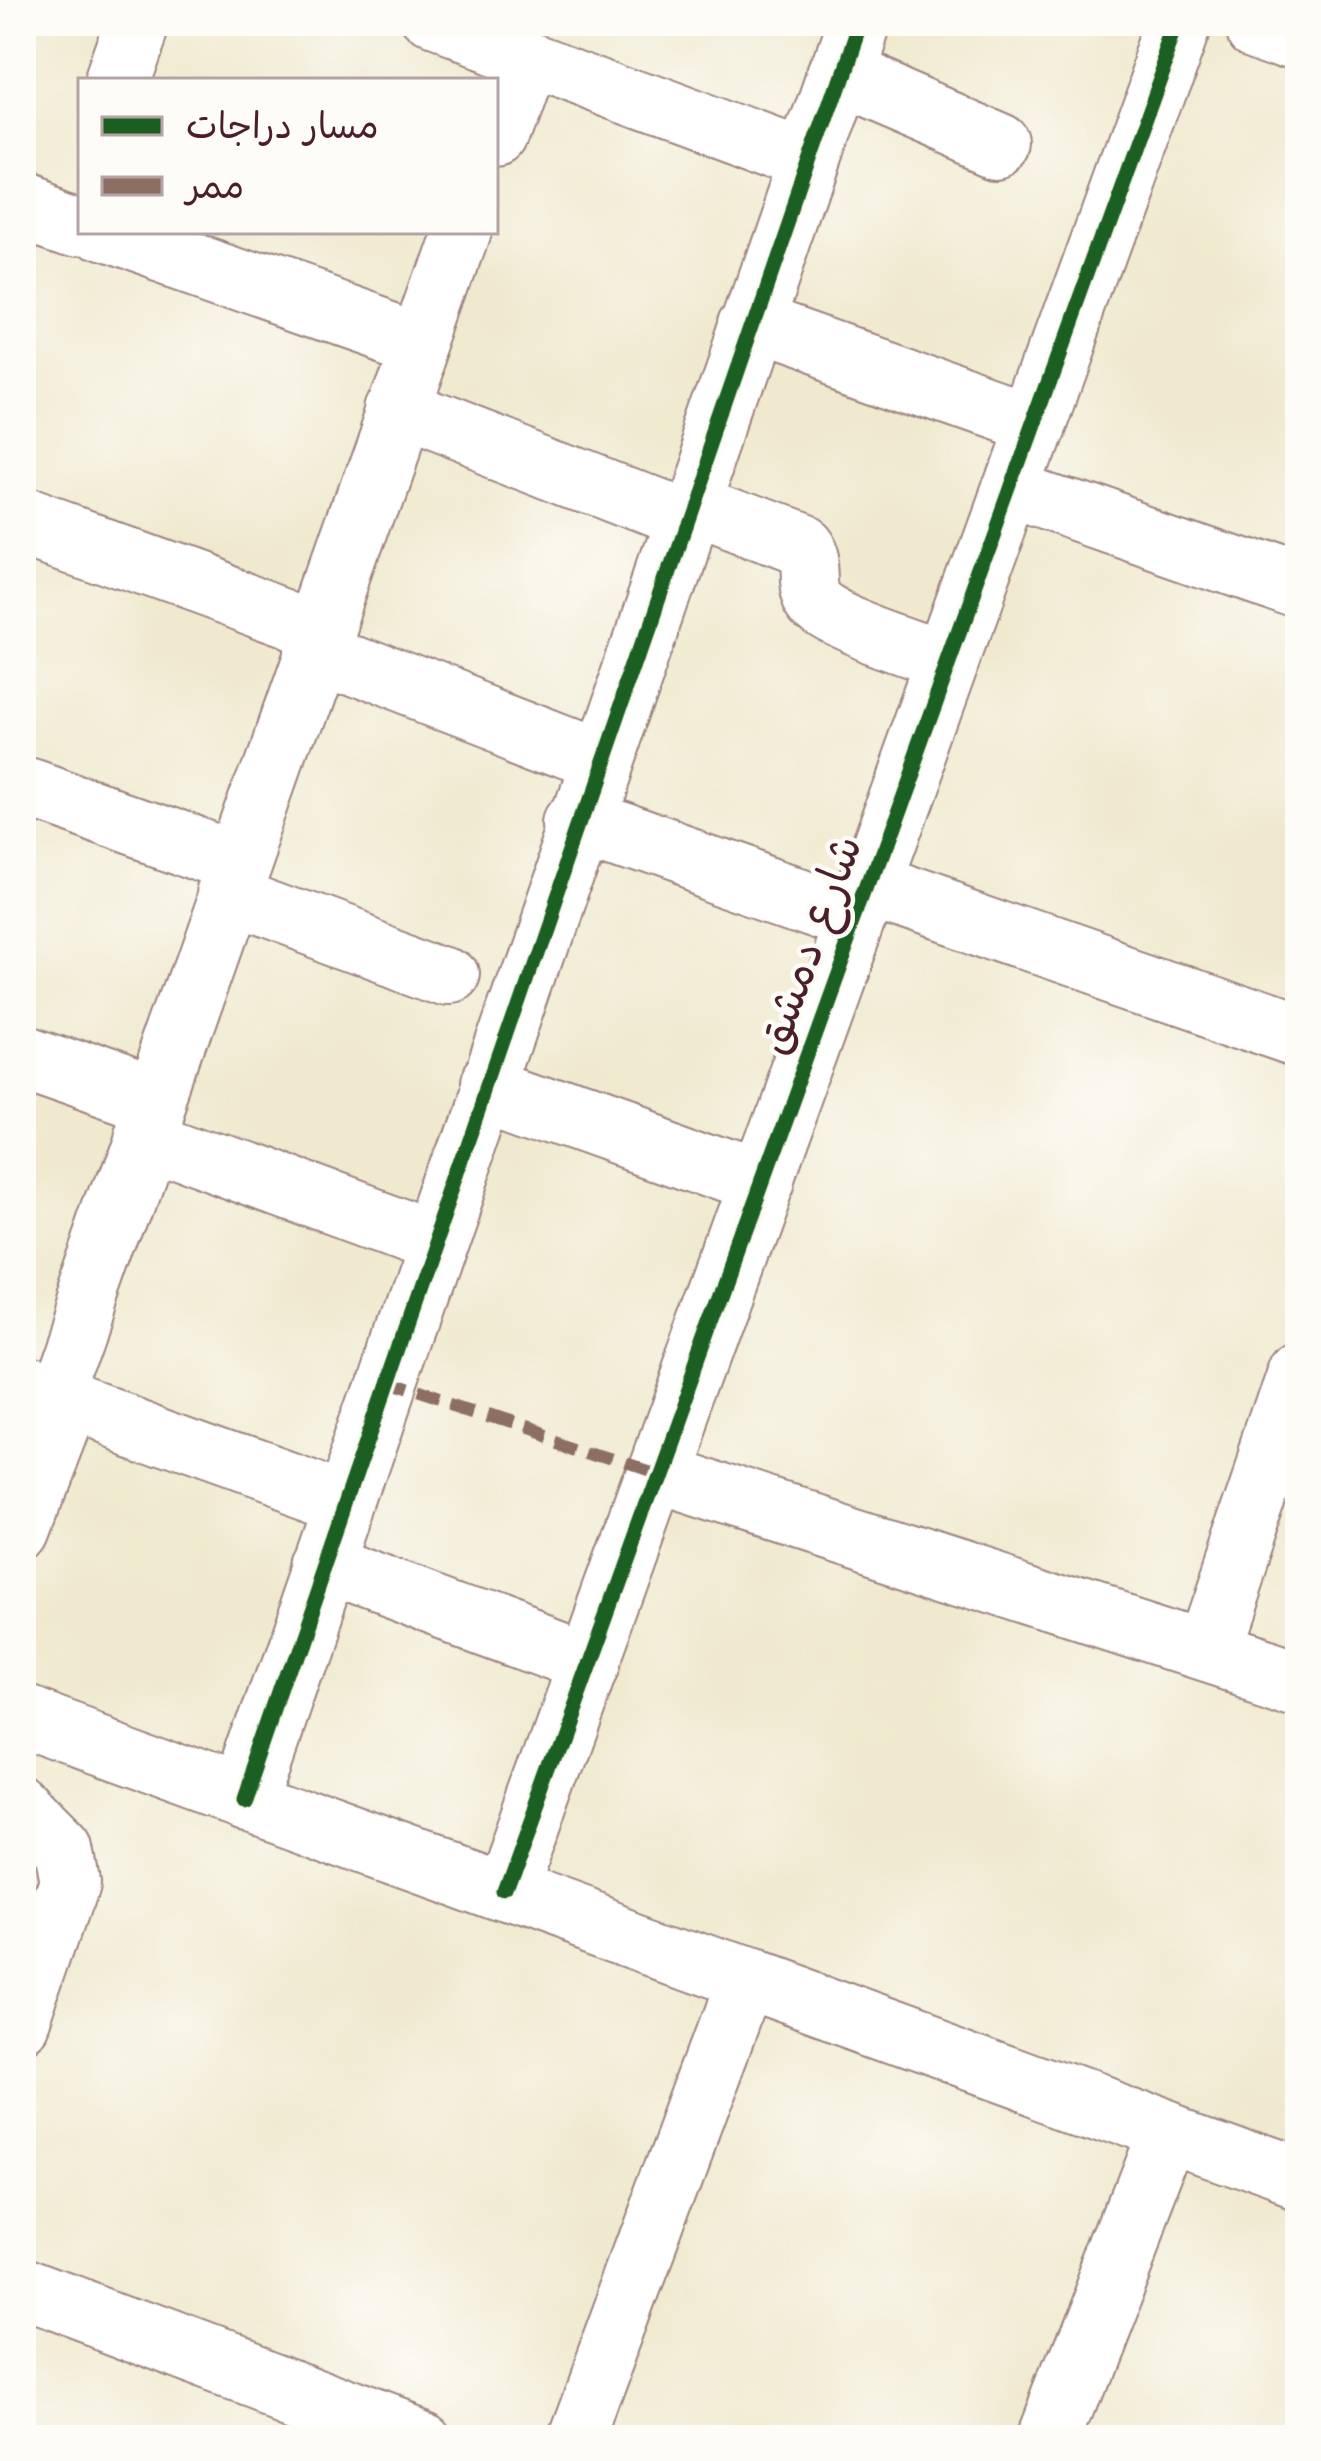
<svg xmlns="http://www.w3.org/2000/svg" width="1321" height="2461" font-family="'Comic Neue','Playpen Sans Arabic',sans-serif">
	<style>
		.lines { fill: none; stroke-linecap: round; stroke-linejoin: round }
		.minor-casing { stroke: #9d847d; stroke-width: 64 }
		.minor { stroke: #fff; stroke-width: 60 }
		.quiet { stroke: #8d6e63; stroke-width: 12; stroke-dasharray: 24 12; stroke-linecap: butt }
		.cycleway-casing { stroke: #fdfcf7; stroke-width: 22 }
		.cycleway { stroke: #1b5e20; stroke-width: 15 }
		.labels { text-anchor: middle; stroke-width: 9; stroke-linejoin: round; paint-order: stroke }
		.street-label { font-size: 45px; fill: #4a1f2b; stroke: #fdfcf7 }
	</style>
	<rect width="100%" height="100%" fill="#fdfcf7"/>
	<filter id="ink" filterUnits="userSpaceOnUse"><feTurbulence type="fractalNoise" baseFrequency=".00833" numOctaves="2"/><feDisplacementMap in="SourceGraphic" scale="24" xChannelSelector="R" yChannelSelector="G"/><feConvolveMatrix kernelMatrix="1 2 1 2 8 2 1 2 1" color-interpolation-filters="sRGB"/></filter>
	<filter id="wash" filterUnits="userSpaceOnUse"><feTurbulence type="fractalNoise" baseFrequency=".004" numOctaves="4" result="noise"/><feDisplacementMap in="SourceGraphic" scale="48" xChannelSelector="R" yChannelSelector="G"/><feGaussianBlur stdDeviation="2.7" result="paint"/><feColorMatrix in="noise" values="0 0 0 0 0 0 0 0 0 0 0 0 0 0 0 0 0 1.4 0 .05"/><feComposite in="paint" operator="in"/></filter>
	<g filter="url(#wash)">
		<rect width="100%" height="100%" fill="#f0e9cf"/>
	</g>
	<g filter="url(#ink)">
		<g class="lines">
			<!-- minor casing -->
			<g class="minor-casing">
				<path id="minor" d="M432 21 808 160
					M1256 21 1300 37
					M838 74 1001 144
					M117 81 138 21
					M495 136 524 55
					M21 203 81 224
					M101 231 422 343
					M751 324 1035 424
					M398 410 683 521
					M1011 488 1300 589
					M688 504 800 547C813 563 803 583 813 600 826 622 922 650 949 661
					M21 521 320 629
					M313 649 599 760
					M21 786 239 863
					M578 820 856 917
					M868 886 1300 1036
					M228 894 449 975
					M21 1055 156 1102
					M487 1085 761 1183
					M144 1135 433 1242
					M21 1386 344 1502
					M53 1398 462 231
					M656 1473 1300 1681
					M21 1528 69 1403
					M324 1564 588 1662
					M1206 1649 1300 1373
					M21 1717 1300 2181
					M244 1799 857 21
					M21 1807 64 1850 70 1882 21 2025
					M504 1892 1180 21
					M21 2289 423 2440
					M575 2440 745 1982
					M1049 2440 1168 2133"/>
			</g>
			<!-- minor -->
			<use href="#minor" class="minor"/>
			<!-- quiet -->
			<path class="quiet" d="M385 1383 656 1473"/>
			<!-- cycleway casing -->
			<g class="cycleway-casing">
				<path id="cycleway" d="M244 1799 857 21
					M504 1892 1180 21"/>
			</g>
			<!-- cycleway -->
			<use href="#cycleway" class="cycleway"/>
		</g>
	</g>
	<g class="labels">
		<!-- street labels -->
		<g class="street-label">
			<text transform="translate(808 944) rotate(-70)" y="16">شارع دمشق</text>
		</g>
	</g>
	<!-- margin -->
	<rect width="1321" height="2461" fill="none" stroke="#fdfcf7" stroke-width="72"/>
	<!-- legend -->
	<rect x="78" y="78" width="420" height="156" fill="#fdfcf7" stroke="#b5a4a5" stroke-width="3"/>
	<rect x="102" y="117" width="60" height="18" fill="#1b5e20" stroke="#b5a4a5" stroke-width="3"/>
	<text x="186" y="138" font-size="36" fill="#4a1f2b">مسار دراجات</text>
	<rect x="102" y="177" width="60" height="18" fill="#8d6e63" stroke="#b5a4a5" stroke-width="3"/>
	<text x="186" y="198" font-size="36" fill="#4a1f2b">ممر</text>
</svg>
